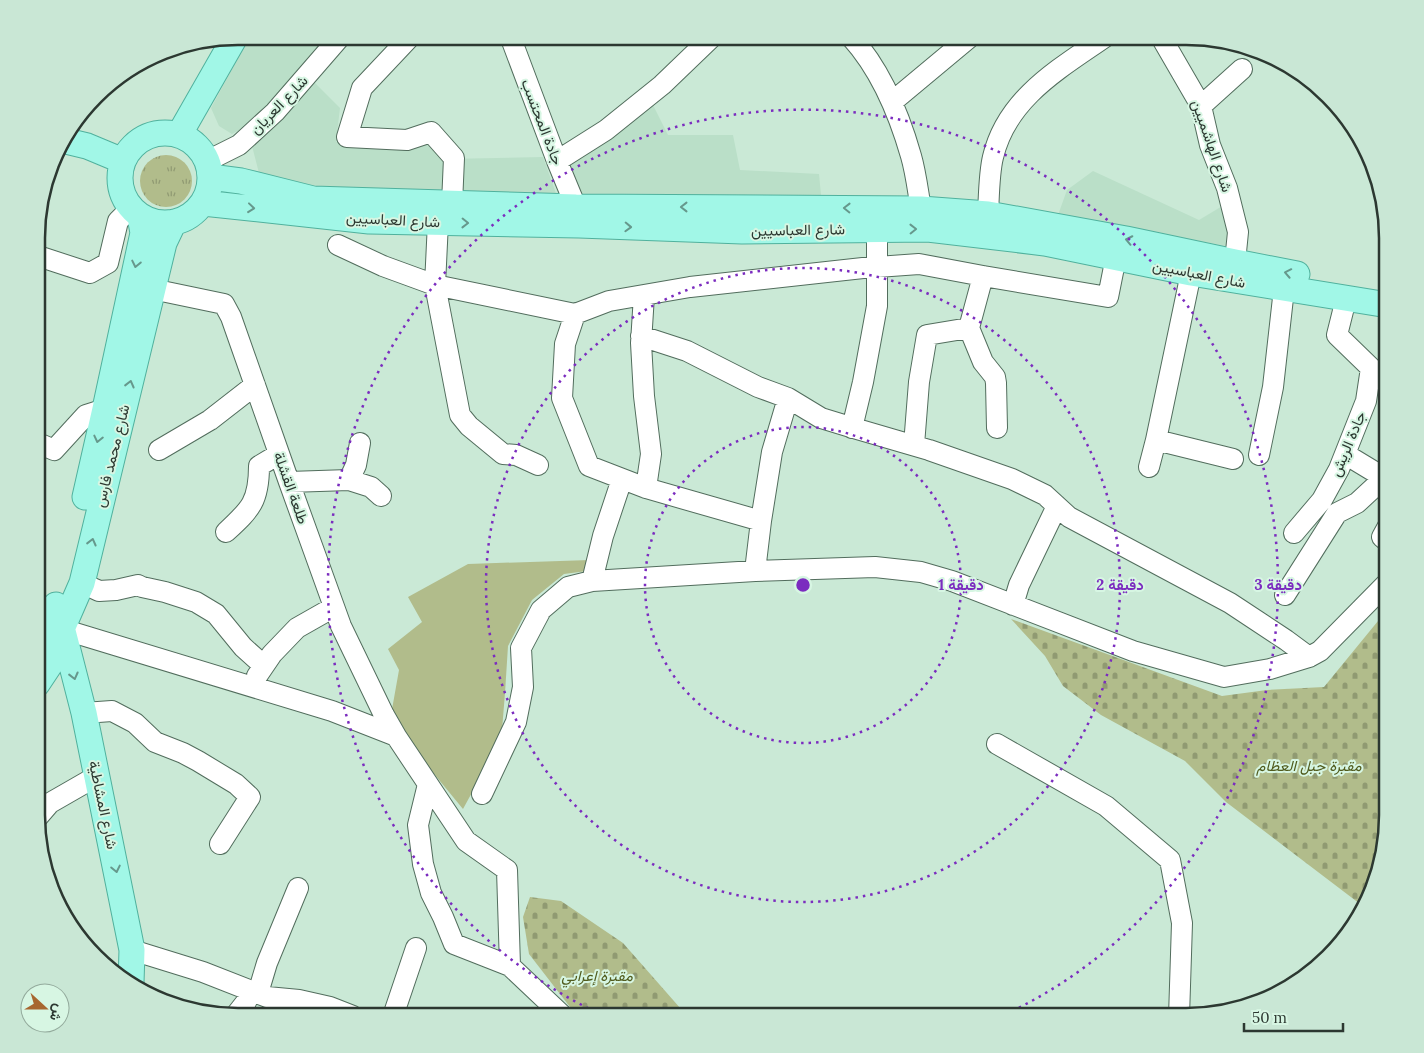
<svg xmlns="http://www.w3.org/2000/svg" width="1424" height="1053" font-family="Lora,Vazirmatn,serif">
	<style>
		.built { fill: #badfc8 }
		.grass { fill: url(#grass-tufts) }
		.cemetery { fill: url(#cemetery-stones) }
		.green { fill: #b1bc8b }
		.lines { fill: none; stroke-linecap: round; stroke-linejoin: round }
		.minor-casing { stroke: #526d5d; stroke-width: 22 }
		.major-casing { stroke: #50b19d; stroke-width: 27 }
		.minor { stroke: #fff; stroke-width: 20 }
		.major { stroke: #a1f7e7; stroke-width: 25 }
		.oneway { stroke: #66988c }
		.ring { fill: none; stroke: #7b2cbf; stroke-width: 2.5; stroke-dasharray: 2.5 5 }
		.labels { text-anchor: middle; stroke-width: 4; stroke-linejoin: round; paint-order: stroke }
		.street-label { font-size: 15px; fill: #2c3831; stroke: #d7f6e3 }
		.park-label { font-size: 15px; font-style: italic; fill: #505b1d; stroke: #d7f6e3 }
		.rim { fill: none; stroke: #2c3831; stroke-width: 2.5 }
		.centre { fill: #7b2cbf; stroke: #d7f6e3; stroke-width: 2.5 }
		.ring-label { font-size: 15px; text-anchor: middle; font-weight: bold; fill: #7b2cbf; stroke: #d7f6e3; stroke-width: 4; stroke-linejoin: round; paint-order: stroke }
	</style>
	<defs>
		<pattern id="grass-tufts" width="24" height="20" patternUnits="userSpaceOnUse" patternTransform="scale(1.25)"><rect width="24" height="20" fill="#b1bc8b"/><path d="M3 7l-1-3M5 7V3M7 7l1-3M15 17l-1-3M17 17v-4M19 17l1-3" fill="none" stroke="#909a72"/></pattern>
		<pattern id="cemetery-stones" width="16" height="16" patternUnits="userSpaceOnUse" patternTransform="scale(1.25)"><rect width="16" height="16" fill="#b1bc8b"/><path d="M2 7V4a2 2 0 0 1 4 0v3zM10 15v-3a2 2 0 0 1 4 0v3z" fill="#909a72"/></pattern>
	</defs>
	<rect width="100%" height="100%" fill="#cae9d6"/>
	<!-- built -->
	<path class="built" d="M250 36H329L257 120 232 134 219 126 211 108Z
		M310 78 340 108 336 142 411 148 427 139 445 159 543 157 557 196 317 186 276 180 259 173 252 146Z
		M652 103 668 135H733L740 170 819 174 821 195 698 197 580 195 565 164Z
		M1093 171 1199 220 1229 202 1232 247 1058 215 1067 190Z"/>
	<!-- grass -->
	<path class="grass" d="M140 181a26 26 0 1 1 52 0a26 26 0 1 1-52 0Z"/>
	<!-- cemetery -->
	<path class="cemetery" d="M1387 610V829L1372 893 1364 907 1226 802 1185 761 1101 715 1063 686 1045 656 1011 619 1222 696 1267 690 1324 687Z
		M530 897 561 901 623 943 688 1017 577 1016 529 954 523 917Z"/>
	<!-- green -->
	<path class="green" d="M590 560 587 571 564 574 532 600 508 646 505 693 502 730 487 765 463 809 402 735 391 715 399 670 388 649 422 622 408 597 468 564Z"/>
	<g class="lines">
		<!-- minor casing -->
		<g class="minor-casing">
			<path id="minor" d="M411 36 362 88 347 137 407 140 431 132 454 158 452 204
				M510 36 557 161 576 207
				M851 37C880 69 899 114 911 156 916 173 918 192 921 209
				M1161 37 1201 106 1210 145 1227 188 1238 232 1235 262
				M892 102 970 37
				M1201 106 1242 69
				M207 161 239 145 275 112 341 36
				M557 161 606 130 662 85 713 36
				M988 214C989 196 989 173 993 157 1007 98 1059 69 1105 37
				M438 222 435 285 460 415 469 426 503 454 516 455 538 465
				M338 245 383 266 435 285 575 314
				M38 256 90 273 108 263 118 221 131 208
				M983 276 969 328 983 362 995 377 996 383 997 428
				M152 289 224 304 231 317 289 482 341 626 384 715 396 736
				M644 295 641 343 644 396 651 454 646 488
				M641 336 687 351 758 387 788 398 821 418 857 429 929 450 1012 479 1045 495 1057 506
				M852 428 863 382 877 306V230
				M1156 440 1233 459
				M38 443 54 450 86 415 105 409
				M914 445 919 382 927 335 969 328
				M159 450 210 420 255 385
				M1345 454 1388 480
				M1259 455 1273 387 1284 289
				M1149 467 1156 440 1191 273
				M349 480 371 487 381 496
				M289 482 349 480 356 465 360 443
				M761 521 646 488 589 466 562 398 565 344 575 314 609 301 690 287 863 268 919 264 983 276 1108 297 1116 257
				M226 532C251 509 259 501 259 466L279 454
				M1294 533 1322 500 1339 469 1366 401 1371 368 1337 335 1346 299
				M1388 542 1382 537 1388 526
				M755 571 761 521 772 452 788 398
				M592 581 603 536 622 479
				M82 583 99 591 116 590 138 585 142 587 165 592 196 602 216 614 243 647 263 665
				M1285 595 1337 513 1357 503 1384 478
				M1013 605 1019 585 1057 506 1069 517 1230 603 1286 640 1309 657
				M62 629 332 711 396 736 466 841 507 870 510 966 563 1016
				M257 676 272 654 297 628 334 607
				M84 713 112 711 135 723 155 742 183 753 198 761 236 784 250 797 220 844
				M997 744 1106 806 1170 860 1182 923 1179 1017
				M428 784 418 825 423 864 431 893 443 917 454 944 510 966
				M482 794 516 722 523 687 521 648 541 610 568 587 592 581 755 571 875 567 921 572 952 581 1133 651 1224 677 1270 669 1309 657 1320 651 1387 583
				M37 818 50 803 97 776
				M132 950 203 972 267 997 299 1000 330 1007 353 1016
				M258 993 267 963 298 888
				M235 1016 246 1002 251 991
				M393 1016 416 948"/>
		</g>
		<!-- major casing -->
		<g class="major-casing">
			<path id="major" d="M120 178a45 45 0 1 1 90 0a45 45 0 1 1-90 0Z
				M179 135 235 37
				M62 140 87 146 123 161
				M210 177 241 181 313 199 576 207 921 209 988 214 1126 239 1235 262 1297 274
				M203 203 369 221 579 225 742 231 928 229 1045 243 1191 273 1388 305
				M85 497 105 409 143 233 140 216
				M63 631 84 713 132 950 131 983
				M37 647 56 605
				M37 684 55 657 62 629 82 583 164 243 174 222"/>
		</g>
		<!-- minor -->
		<use href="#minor" class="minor"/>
		<!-- major -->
		<use href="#major" class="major"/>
	</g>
	<!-- one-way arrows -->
	<defs><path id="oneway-chevron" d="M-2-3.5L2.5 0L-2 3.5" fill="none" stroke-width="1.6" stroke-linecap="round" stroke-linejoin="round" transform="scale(1.25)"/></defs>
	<g class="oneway">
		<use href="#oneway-chevron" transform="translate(684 207) rotate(-180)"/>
		<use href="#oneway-chevron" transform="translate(251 208) rotate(6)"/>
		<use href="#oneway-chevron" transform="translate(847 208) rotate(-179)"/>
		<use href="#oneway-chevron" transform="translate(465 223) rotate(1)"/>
		<use href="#oneway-chevron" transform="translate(628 227) rotate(2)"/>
		<use href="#oneway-chevron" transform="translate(913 229) rotate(-1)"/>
		<use href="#oneway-chevron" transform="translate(1129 240) rotate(-168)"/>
		<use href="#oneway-chevron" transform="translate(136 264) rotate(102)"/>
		<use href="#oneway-chevron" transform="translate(1288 273) rotate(-169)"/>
		<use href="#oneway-chevron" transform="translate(130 384) rotate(-76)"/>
		<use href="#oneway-chevron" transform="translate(98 439) rotate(103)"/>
		<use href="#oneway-chevron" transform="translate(92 542) rotate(-76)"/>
		<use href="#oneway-chevron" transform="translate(74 676) rotate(76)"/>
		<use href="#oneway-chevron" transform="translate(116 869) rotate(78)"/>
	</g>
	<!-- distance rings -->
	<g class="ring">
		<circle cx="803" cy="585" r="158"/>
		<circle cx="803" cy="585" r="317"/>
		<path d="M602 1015A475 475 0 1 1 1004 1015"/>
	</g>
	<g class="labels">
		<!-- street labels -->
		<g class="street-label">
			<text transform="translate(279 105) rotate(-46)" y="5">شارع العريان</text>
			<text transform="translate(542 122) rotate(69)" y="5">جادة المحتسب</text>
			<text transform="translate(1212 146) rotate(71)" y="5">شارع الهاشميين</text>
			<text transform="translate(393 220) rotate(3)" y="5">شارع العباسيين</text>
			<text transform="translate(798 230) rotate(-1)" y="5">شارع العباسيين</text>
			<text transform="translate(1199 274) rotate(11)" y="5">شارع العباسيين</text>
			<text transform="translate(1348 444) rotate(-67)" y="5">جادة الريش</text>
			<text transform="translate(112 456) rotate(-76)" y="5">شارع محمد فارس</text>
			<text transform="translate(291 488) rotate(70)" y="5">طلعة القشلة</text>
			<text transform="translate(103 805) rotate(78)" y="5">شارع المشاطية</text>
		</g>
		<!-- park labels -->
		<g class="park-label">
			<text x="1309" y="771">مقبرة جبل العظام</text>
			<text x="597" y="981">مقبرة إعرابي</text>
		</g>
	</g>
	<!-- crop -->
	<path d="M0 0H1424V1053H0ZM238 45H1186A193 193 0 0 1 1379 238V815A193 193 0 0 1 1186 1008H238A193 193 0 0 1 45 815V238A193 193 0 0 1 238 45Z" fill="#c9e7d5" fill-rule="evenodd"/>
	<path class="rim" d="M238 45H1186A193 193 0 0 1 1379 238V815A193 193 0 0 1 1186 1008H238A193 193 0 0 1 45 815V238A193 193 0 0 1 238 45Z"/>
	<circle cx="803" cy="585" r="8" class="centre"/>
	<g class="ring-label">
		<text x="961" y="590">1 دقيقة</text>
		<text x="1120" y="590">2 دقيقة</text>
		<text x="1278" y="590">3 دقيقة</text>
	</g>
	<!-- north arrow -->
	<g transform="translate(45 1008) rotate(111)"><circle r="24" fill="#d7f6e3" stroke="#93aa9c"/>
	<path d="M0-4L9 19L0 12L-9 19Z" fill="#a76730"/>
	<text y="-8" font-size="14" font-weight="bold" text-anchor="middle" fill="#2c3831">ش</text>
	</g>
	<!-- scale -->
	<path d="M1244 1023v8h99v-8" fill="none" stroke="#2c3831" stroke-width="2.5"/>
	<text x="1252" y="1023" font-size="15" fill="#2c3831" stroke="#d7f6e3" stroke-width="4" paint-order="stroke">50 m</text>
</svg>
